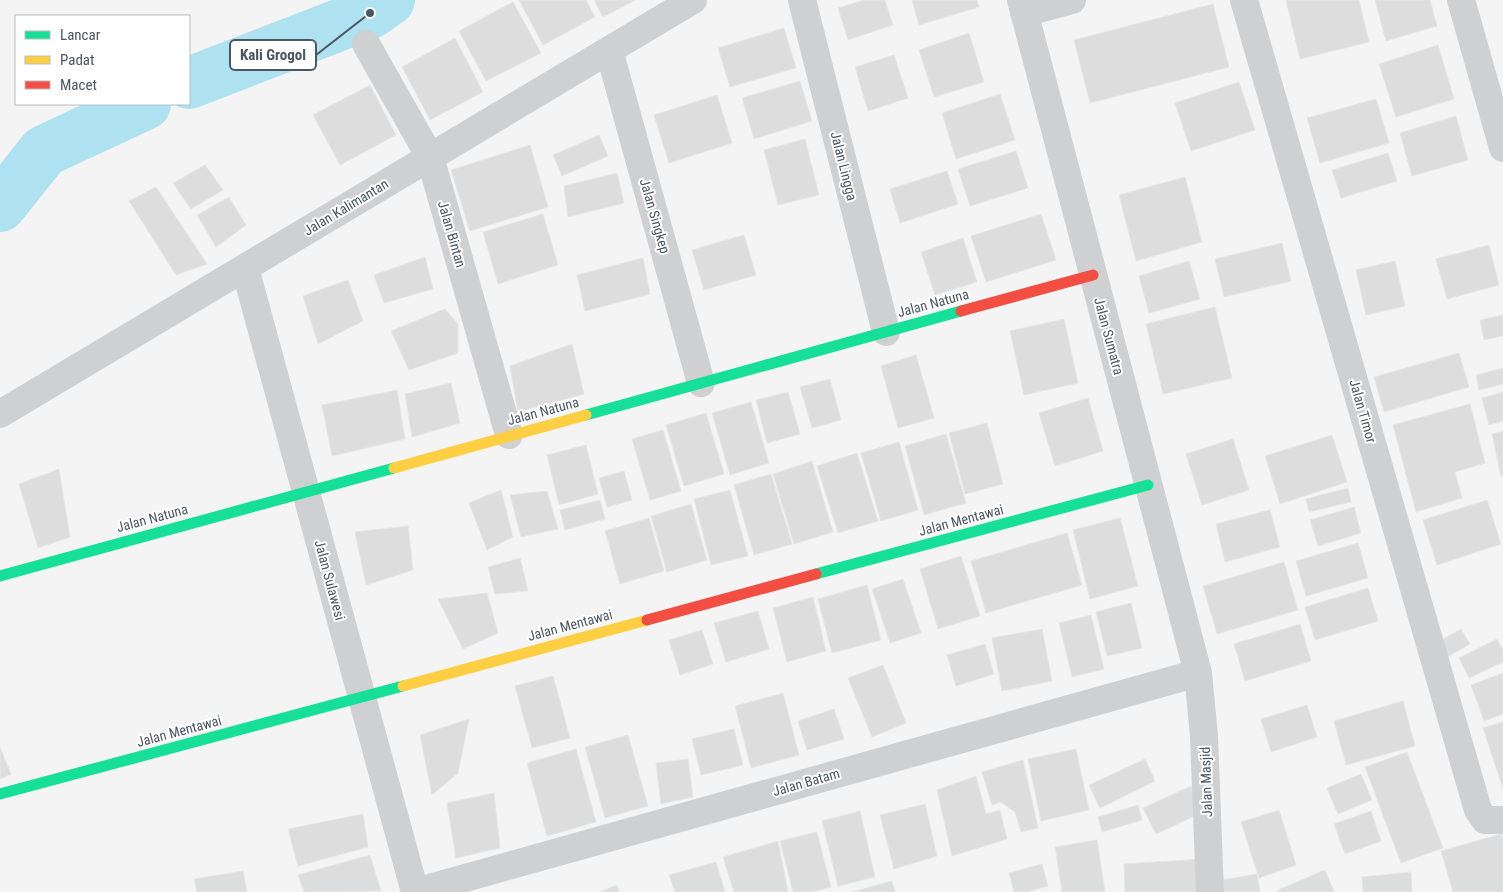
<svg xmlns="http://www.w3.org/2000/svg" width="1503" height="892" font-family="'Roboto Condensed',sans-serif">
	<style>
		.lines { fill: none; stroke-linecap: round; stroke-linejoin: round }
		.river { stroke: #aee2f0; stroke-width: 52 }
		.building { fill: #ddddde; stroke: #e5e6e7 }
		.street { stroke: #ced0d2; stroke-width: 28 }
		.fast { stroke: #16e098; stroke-width: 11 }
		.slow { stroke: #ffcf43; stroke-width: 11 }
		.jam { stroke: #f24e42; stroke-width: 11 }
		.labels { text-anchor: middle; stroke-width: 4; stroke-linejoin: round; paint-order: stroke }
		.street-label { font-size: 14px; fill: #4a5661; stroke: #fff }
		.leader { fill: none; stroke: #4a5661; stroke-width: 2 }
		.callout-dot { fill: #4a5661; stroke: #fff; stroke-width: 2 }
		.callout { fill: #fff; stroke: #4a5661; stroke-width: 2 }
		.callout-label { font-size: 15px; text-anchor: middle; font-weight: bold; fill: #4a5661 }
	</style>
	<rect width="100%" height="100%" fill="#f4f4f4"/>
	<g class="lines">
		<!-- river -->
		<path class="river" d="M189 83 370 13 389 0
			M0 206 44 151 145 104"/>
	</g>
	<!-- building -->
	<path class="building" d="M519 0H586L595 17 543 45Z
		M594 0H635L603 17Z
		M864 0H885L893 25 848 40 838 8Z
		M912 0H977L979 7 919 25Z
		M1286 0H1359L1369 42 1300 59Z
		M1375 0H1430L1437 26 1386 41Z
		M513 2 541 53 486 81 459 31Z
		M1213 4 1229 67 1090 103 1074 40Z
		M784 28 796 68 730 87 718 48Z
		M969 33 984 82 934 97 919 50Z
		M455 38 483 92 430 120 402 67Z
		M1438 45 1454 99 1396 117 1379 64Z
		M894 55 908 98 868 111 855 67Z
		M800 81 812 121 754 139 742 98Z
		M1239 82 1255 130 1191 151 1175 103Z
		M370 85 396 135 340 165 313 115Z
		M1000 94 1015 140 956 159 942 113Z
		M717 95 732 143 669 163 654 115Z
		M1376 99 1389 143 1320 163 1307 118Z
		M1456 116 1468 160 1412 176 1400 133Z
		M599 135 608 156 562 176 553 155Z
		M805 139 819 195 778 205 764 150Z
		M530 145 548 207 470 231 451 170Z
		M1016 151 1028 188 970 206 958 169Z
		M1388 153 1397 181 1341 198 1332 170Z
		M205 165 223 190 191 209 173 183Z
		M947 171 958 204 900 223 890 189Z
		M617 173 624 203 568 217 564 186Z
		M1185 177 1202 242 1136 261 1119 195Z
		M156 187 207 264 176 275 129 201Z
		M229 197 246 225 216 247 197 215Z
		M543 214 558 265 498 284 483 232Z
		M1041 214 1056 260 986 282 971 236Z
		M744 235 756 275 704 290 692 250Z
		M963 238 977 282 935 295 921 252Z
		M1282 243 1291 281 1224 297 1215 259Z
		M1489 245 1499 285 1447 299 1436 259Z
		M425 257 433 289 384 303 374 275Z
		M643 258 650 294 585 311 577 275Z
		M1189 261 1200 299 1149 313 1139 276Z
		M1395 261 1405 306 1366 315 1356 270Z
		M348 280 363 321 318 344 303 296Z
		M1215 307 1232 378 1163 394 1146 324Z
		M445 309 458 324V353L409 370 391 331Z
		M1503 315V336L1484 340 1480 320Z
		M1064 319 1078 383 1024 395 1010 331Z
		M572 344 584 394 518 412 510 366Z
		M1459 353 1469 387 1384 412 1374 377Z
		M916 355 934 418 898 428 881 366Z
		M1503 368V384L1479 390 1476 375Z
		M830 379 841 420 812 428 800 387Z
		M451 383 460 423 412 437 405 394Z
		M397 390 405 439 332 456 322 405Z
		M788 392 800 434 767 443 756 400Z
		M1503 392V421L1489 425 1482 398Z
		M1088 398 1103 451 1055 466 1039 413Z
		M751 402 769 463 730 475 712 413Z
		M1470 404 1485 463 1455 472 1462 498 1416 512 1393 425Z
		M706 413 724 474 684 486 666 425Z
		M987 423 1003 484 965 494 949 433Z
		M663 430 681 491 650 500 632 439Z
		M1503 431V476H1501L1492 434Z
		M946 434 966 503 924 515 905 446Z
		M1332 435 1347 482 1280 504 1265 456Z
		M1233 439 1249 490 1202 505 1186 454Z
		M899 442 918 510 881 521 861 453Z
		M586 445 598 494 559 505 547 455Z
		M857 453 878 521 838 533 817 466Z
		M812 461 833 532 794 544 773 474Z
		M59 469 70 537 38 548 19 484Z
		M624 471 632 500 607 507 599 478Z
		M771 474 792 544 754 555 734 485Z
		M1348 488 1351 502 1309 512 1306 499Z
		M501 490 513 537 487 550 469 503Z
		M730 490 748 556 711 565 694 499Z
		M547 491 558 529 521 537 510 495Z
		M600 500 605 519 565 530 560 510Z
		M1487 500 1501 544 1437 565 1423 520Z
		M691 504 707 560 667 572 651 516Z
		M1354 507 1361 533 1318 546 1310 520Z
		M1270 510 1280 547 1225 562 1216 524Z
		M649 518 664 571 620 584 605 531Z
		M1120 518 1138 586 1090 599 1073 530Z
		M408 526 413 570 366 585 355 532Z
		M1067 533 1082 585 986 613 971 561Z
		M1358 543 1368 578 1306 596 1296 561Z
		M961 556 980 616 938 629 920 569Z
		M520 558 528 591 495 594 488 567Z
		M1284 562 1298 610 1217 634 1203 586Z
		M903 579 921 633 890 643 872 589Z
		M867 585 881 640 832 653 818 599Z
		M1368 588 1378 621 1315 640 1305 607Z
		M487 593 498 633 463 649 438 599Z
		M813 597 826 651 787 662 773 608Z
		M1131 603 1142 648 1107 656 1096 612Z
		M758 611 769 649 726 662 714 623Z
		M1091 615 1104 669 1072 677 1059 623Z
		M1300 624 1311 661 1245 681 1234 644Z
		M1042 629 1052 681 1002 691 992 638Z
		M1461 629 1470 644 1442 660 1433 645Z
		M702 630 713 664 680 675 669 640Z
		M1497 639 1503 650V662L1469 678 1459 658Z
		M985 644 994 674 956 686 947 655Z
		M883 665 906 723 872 737 848 678Z
		M1503 673V714L1484 721 1471 685Z
		M553 676 570 738 532 748 515 686Z
		M783 693 799 755 751 768 735 706Z
		M1403 701 1415 746 1346 765 1334 721Z
		M1307 705 1317 737 1271 752 1261 719Z
		M834 709 844 739 807 750 798 721Z
		M469 719 458 773 432 795 420 735Z
		M1503 722V789L1483 728Z
		M734 729 743 765 701 775 692 739Z
		M628 735 648 806 605 818 585 747Z
		M0 747 11 774 0 779Z
		M576 749 596 822 547 836 527 763Z
		M1076 749 1089 810 1041 821 1028 759Z
		M1407 752 1443 848 1401 863 1365 767Z
		M688 759 693 797 661 804 656 763Z
		M1145 759 1155 781 1100 808 1089 785Z
		M1023 760 1038 828 1021 832 1015 812 1001 802 992 805 982 772Z
		M1361 774 1372 800 1338 814 1327 788Z
		M976 776 986 814 1000 810 1007 839 952 856 937 790Z
		M1191 786 1203 812 1156 834 1143 808Z
		M494 793 500 848 456 858 447 803Z
		M925 804 937 856 894 869 880 815Z
		M1138 805 1142 820 1102 832 1098 817Z
		M1279 810 1296 865 1259 878 1241 822Z
		M860 811 875 877 838 886 822 821Z
		M1371 811 1381 841 1345 854 1334 824Z
		M363 814 368 847 298 866 288 829Z
		M817 832 831 887 811 892H793L780 841Z
		M1501 834 1503 840V892H1453L1441 851Z
		M1097 840 1105 892H1062L1055 847Z
		M778 841 788 892H734L723 857Z
		M370 855 381 891 304 892 298 875Z
		M1203 859 1204 892H1125L1124 864Z
		M716 862 725 892H675L669 875Z
		M1042 864 1048 886 1027 892H1014L1009 873Z
		M1325 870 1334 892H1278V890Z
		M243 871 247 892H197L194 879Z
		M1411 872 1412 892H1363L1362 877Z
		M1257 874 1260 892H1224L1222 880Z
		M892 881 895 892H852Z
		M617 885 619 892H600Z"/>
	<g class="lines">
		<!-- street -->
		<path class="street" d="M802 0 886 332
			M1021 0 1198 673 1204 736 1210 892
			M1244 0 1478 810 1485 820H1503
			M1461 0 1503 148
			M1024 13 1072 0
			M366 44 430 157 509 435
			M609 50 701 383
			M245 268 415 892
			M0 414 693 0
			M415 892 1198 673"/>
		<!-- fast -->
		<path class="fast" d="M586 415 961 311
			M816 574 1148 485
			M0 576 394 468
			M0 794 403 686"/>
		<!-- slow -->
		<path class="slow" d="M394 468 586 415
			M403 686 647 620"/>
		<!-- jam -->
		<path class="jam" d="M961 311 1093 275
			M647 620 816 574"/>
	</g>
	<g class="labels">
		<!-- street labels -->
		<g class="street-label">
			<text transform="translate(844 166) rotate(76)" y="5">Jalan Lingga</text>
			<text transform="translate(346 207) rotate(-31)" y="5">Jalan Kalimantan</text>
			<text transform="translate(655 216) rotate(74)" y="5">Jalan Singkep</text>
			<text transform="translate(452 234) rotate(74)" y="5">Jalan Bintan</text>
			<text transform="translate(933 303) rotate(-15)" y="5">Jalan Natuna</text>
			<text transform="translate(1109 336) rotate(75)" y="5">Jalan Sumatra</text>
			<text transform="translate(543 411) rotate(-15)" y="5">Jalan Natuna</text>
			<text transform="translate(1363 411) rotate(74)" y="5">Jalan Timor</text>
			<text transform="translate(152 518) rotate(-15)" y="5">Jalan Natuna</text>
			<text transform="translate(961 520) rotate(-15)" y="5">Jalan Mentawai</text>
			<text transform="translate(330 580) rotate(75)" y="5">Jalan Sulawesi</text>
			<text transform="translate(570 625) rotate(-15)" y="5">Jalan Mentawai</text>
			<text transform="translate(179 731) rotate(-15)" y="5">Jalan Mentawai</text>
			<text transform="translate(806 782) rotate(-16)" y="5">Jalan Batam</text>
			<text transform="translate(1206 782) rotate(-92)" y="5">Jalan Masjid</text>
		</g>
	</g>
	<!-- callouts -->
	<path class="leader" d="M370 13L316 55"/>
	<circle class="callout-dot" cx="370" cy="13" r="5"/>
	<rect class="callout" x="230" y="40" width="86" height="30" rx="5"/>
	<g class="callout-label">
		<text x="273" y="60">Kali Grogol</text>
	</g>
	<!-- legend -->
	<rect x="15" y="15" width="175" height="90" fill="#ffffff" stroke="#b7bbc0"/>
	<rect x="25" y="31" width="25" height="8" fill="#16e098" stroke="#b7bbc0"/>
	<text x="60" y="40" font-size="15" fill="#4a5661">Lancar</text>
	<rect x="25" y="56" width="25" height="8" fill="#ffcf43" stroke="#b7bbc0"/>
	<text x="60" y="65" font-size="15" fill="#4a5661">Padat</text>
	<rect x="25" y="81" width="25" height="8" fill="#f24e42" stroke="#b7bbc0"/>
	<text x="60" y="90" font-size="15" fill="#4a5661">Macet</text>
</svg>
